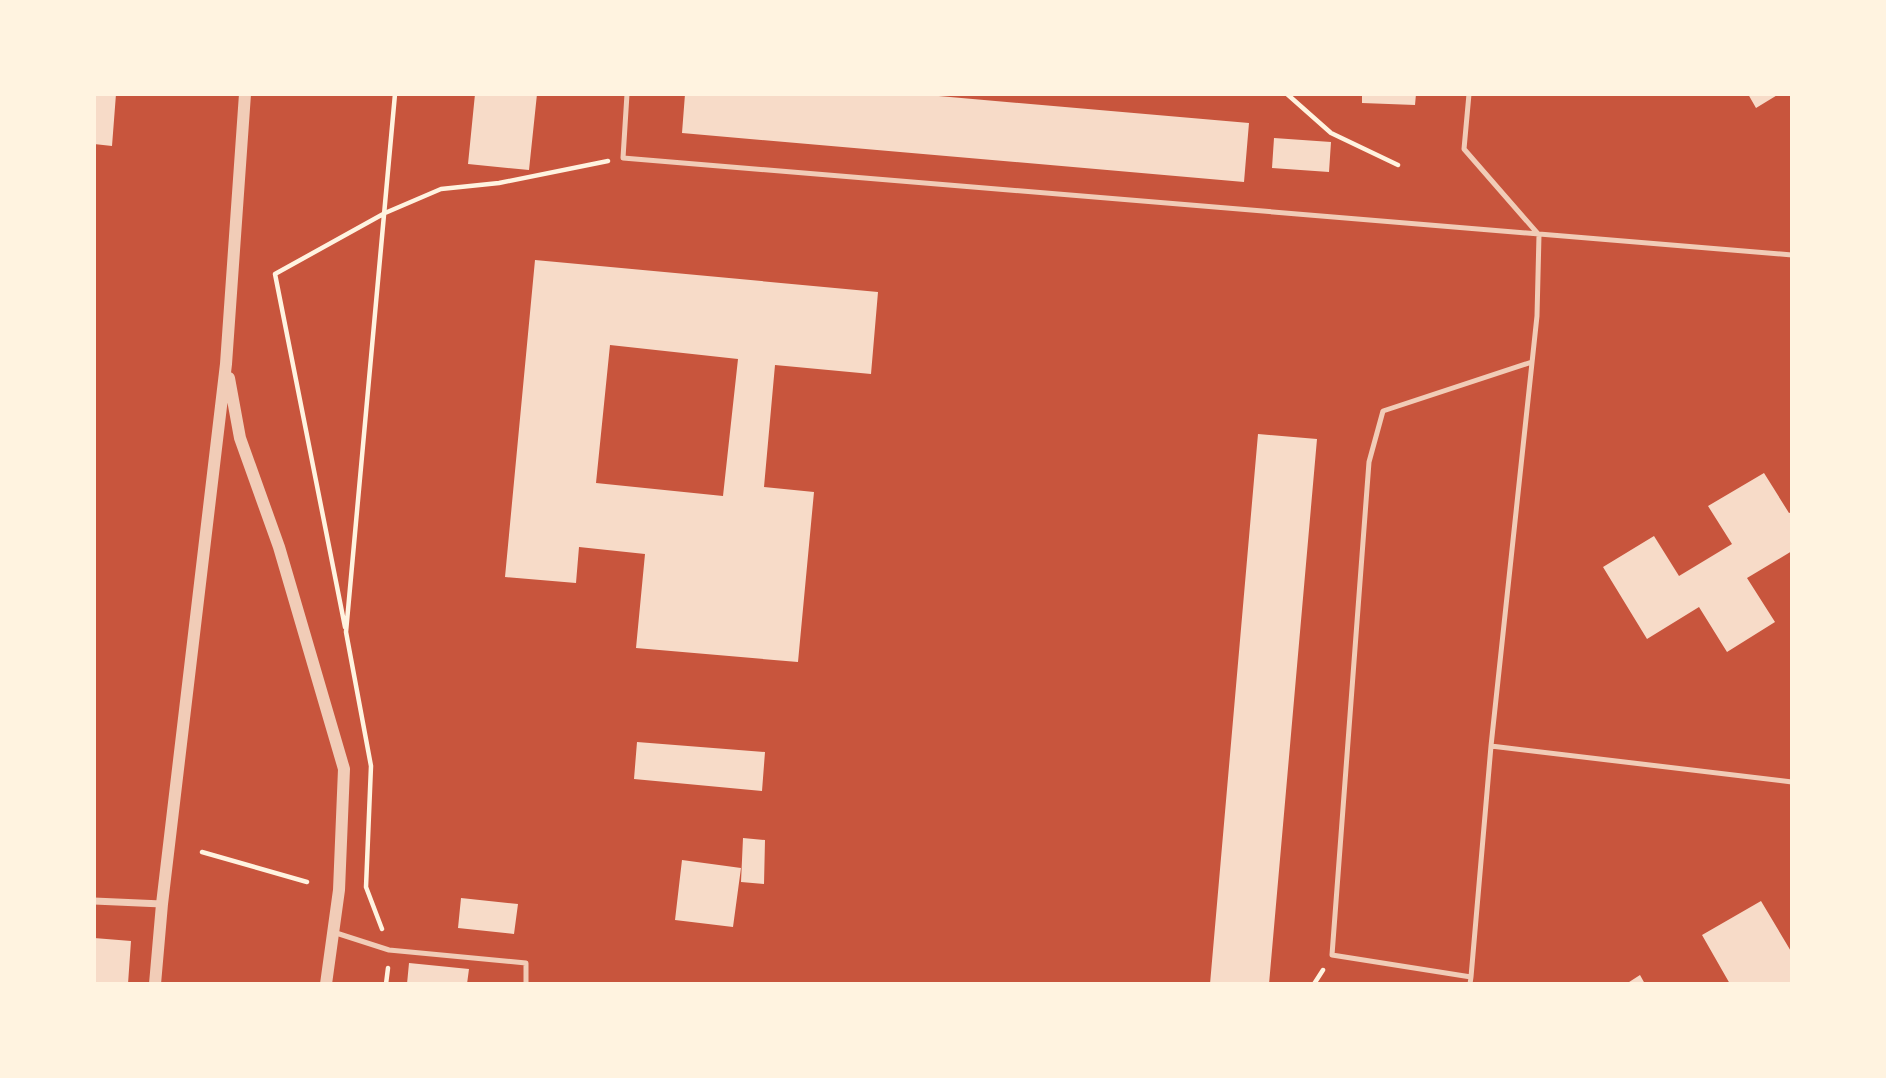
<svg xmlns="http://www.w3.org/2000/svg" width="1886" height="1078" font-family="Literata,serif">
	<style>
		.building { fill: #f7dbc8; fill-rule: evenodd }
		.lines { fill: none; stroke-linecap: round; stroke-linejoin: round }
		.path { stroke: #fff3e0; stroke-width: 4.5 }
		.service { stroke: #f1ccb7; stroke-width: 5 }
		.minor { stroke: #f1ccb7; stroke-width: 7 }
		.tertiary { stroke: #f1ccb7; stroke-width: 12 }
	</style>
	<rect width="100%" height="100%" fill="#c8553d"/>
	<!-- building -->
	<path class="building" d="M94 94H116L112 146 94 144Z
		M475 94H537L529 170 468 164Z
		M685 94H916L1249 123 1244 182 682 133Z
		M1362 94H1416L1415 105 1362 103Z
		M1748 94H1779L1756 108Z
		M1274 138 1331 142 1329 172 1272 168Z
		M535 260 878 292 871 374 775 365 764 487 814 492 798 662 636 648 645 554 579 547 576 583 505 577ZM610 345 738 359 723 496 596 483Z
		M1258 434 1317 439 1269 984H1210Z
		M1764 473 1789 513 1792 512V551L1747 578 1775 622 1727 652 1699 607 1647 639 1603 567 1654 536 1679 576 1732 544 1708 506Z
		M637 742 765 752 762 791 634 779Z
		M743 838 765 840 764 884 741 882Z
		M682 860 741 868 733 927 675 920Z
		M461 898 518 904 514 934 458 928Z
		M1761 901 1792 953V984H1730L1702 935Z
		M94 938 131 941 128 984H94Z
		M409 963 469 969 467 984H407Z
		M1640 975 1645 984H1626Z"/>
	<g class="lines">
		<!-- path -->
		<path class="path" d="M1287 94 1331 133 1398 165
			M345 627 275 274 385 213 441 189 499 183 608 161
			M202 852 307 882
			M382 929 366 887 371 766 346 632 395 94
			M386 984 388 968
			M1314 984 1323 970"/>
		<!-- service -->
		<path class="service" d="M627 94 623 158 1792 255
			M1469 94 1464 149 1539 235 1537 316 1491 746 1471 977
			M1491 746 1792 782
			M333 932 389 950 526 963V984
			M1470 984 1471 977 1332 955 1369 462 1383 411 1532 362"/>
		<!-- minor -->
		<path class="minor" d="M94 901 162 904"/>
		<!-- tertiary -->
		<path class="tertiary" d="M229 378 240 438 279 547 344 769 339 890 326 984
			M155 984 162 904 226 364 245 94"/>
	</g>
	<!-- border -->
	<rect width="1886" height="1078" fill="none" stroke="#fff3e0" stroke-width="192"/>
</svg>
